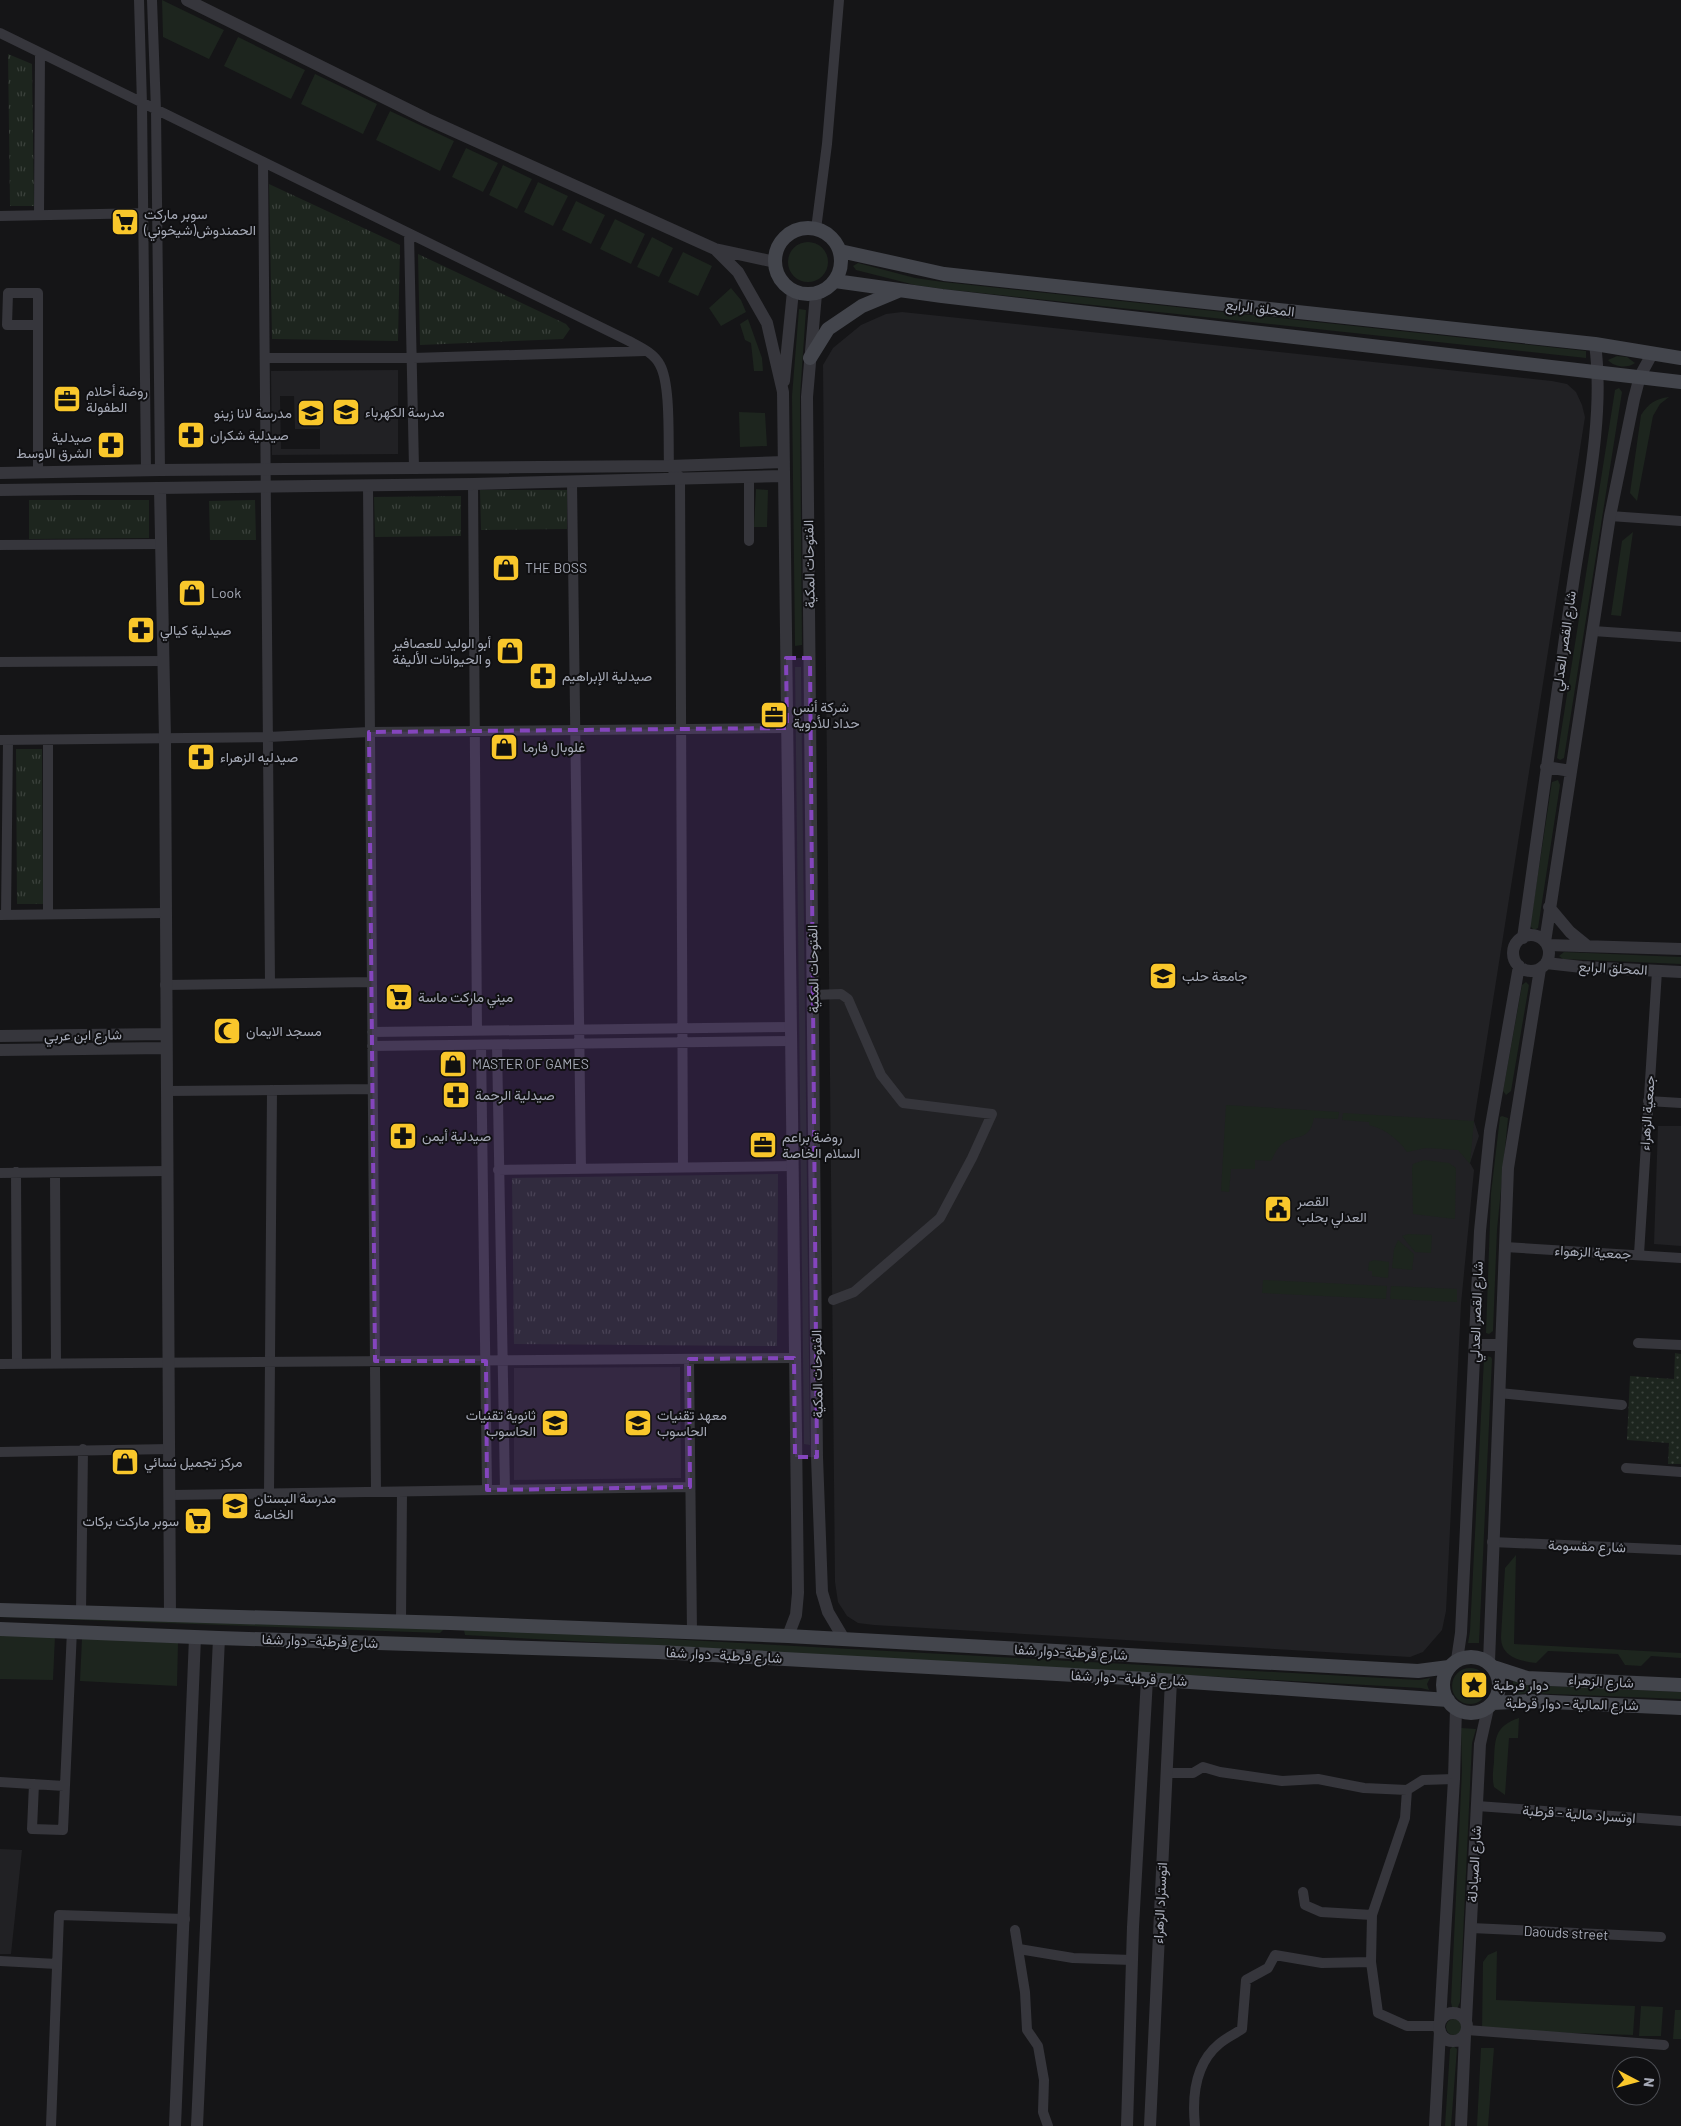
<svg xmlns="http://www.w3.org/2000/svg" width="1681" height="2126" font-family="Barlow,Vazirmatn,sans-serif">
	<style>
		.built { fill: #212124; fill-rule: evenodd }
		.grass { fill: #1d251e }
		.park { fill: url(#park-tufts) }
		.garden { fill: url(#garden-dots) }
		.lines { fill: none; stroke-linecap: round; stroke-linejoin: round }
		.minor { stroke: #36363c; stroke-width: 10 }
		.tertiary { stroke: #36363c; stroke-width: 12 }
		.secondary { stroke: #43454c; stroke-width: 14 }
		.marked { fill: #8445bd; fill-opacity: 0.2; stroke: #8445bd; stroke-width: 4; stroke-dasharray: 10 6; stroke-linejoin: round }
		.labels { text-anchor: middle; stroke-width: 4; stroke-linejoin: round; paint-order: stroke }
		.poi-label { font-size: 14px; fill: #a6aab7; stroke: #101012; text-anchor: start }
		.street-label { font-size: 14px; fill: #a6aab7; stroke: #101012 }
	</style>
	<defs>
		<pattern id="park-tufts" width="24" height="20" patternUnits="userSpaceOnUse" patternTransform="scale(1.25)"><rect width="24" height="20" fill="#1d251e"/><path d="M3 7l-1-3M5 7V3M7 7l1-3M15 17l-1-3M17 17v-4M19 17l1-3" fill="none" stroke="#3b423c"/></pattern>
		<pattern id="garden-dots" width="8" height="8" patternUnits="userSpaceOnUse" patternTransform="scale(1.25)"><rect width="8" height="8" fill="#1d251e"/><path d="M2 2h.1M6 6h.1" fill="none" stroke="#3b423c" stroke-width="1.8" stroke-linecap="round"/></pattern>
	</defs>
	<rect width="100%" height="100%" fill="#151517"/>
	<!-- built -->
	<path class="built" d="M902 312 1552 381 1567 384 1576 392 1582 405 1585 417 1474 1121 1479 1136 1470 1163 1474 1170 1461 1304 1446 1611 1442 1630 1423 1652 1410 1657 874 1625 858 1623 847 1616 838 1602 835 1582 823 365 833 348 861 325 886 314Z
		M398 370V454L272 455 271 371ZM280 396H294L295 429H320V449H281Z
		M1658 1126H1681V1246L1654 1244Z
		M680 1367 681 1478 514 1480V1368Z
		M0 1849 22 1850 11 1954H0Z"/>
	<!-- grass -->
	<path class="grass" d="M162 0 224 30 209 59 163 37Z
		M238 37 305 70 291 99 224 66Z
		M315 74 377 104 363 134 301 104Z
		M390 111 454 141 440 171 376 140Z
		M466 148 498 163 483 192 452 177Z
		M503 165 532 179 517 209 489 195Z
		M538 182 568 196 553 226 524 212Z
		M576 201 605 215 591 244 562 230Z
		M615 219 645 234 631 264 600 249Z
		M652 237 673 248 659 277 637 267Z
		M788 262a20 20 0 1 1 40 0a20 20 0 1 1-40 0Z
		M683 252 712 266 698 296 668 282Z
		M858 263 915 278 943 282 1586 351V358L943 289 915 285 856 270 853 266Z
		M731 288 741 300 746 312 721 326 709 308Z
		M799 309 806 310 800 396 802 645 795 646 792 396Z
		M748 319 762 358 763 371H754L751 343 745 340 740 324Z
		M1617 356 1627 357 1635 363C1627 369 1614 367 1608 360Z
		M1619 388 1622 392 1564 758 1560 760 1557 758 1615 390Z
		M1669 397 1660 404 1653 416 1637 501 1630 493 1641 415C1649 403 1655 399 1669 397Z
		M739 412 765 413 767 446 740 447Z
		M756 489 768 490 767 527H754Z
		M1633 532 1621 616 1611 615 1622 541Z
		M795 667H801L810 1445 804 1444Z
		M1558 780 1560 785 1538 928 1534 930 1530 926 1552 782Z
		M1564 952 1681 957V964L1563 959 1559 956Z
		M1526 982 1529 985 1511 1091 1506 1095 1503 1091 1522 985Z
		M1226 1105 1339 1112 1338 1119 1314 1118C1309 1143 1295 1133 1282 1144 1277 1148 1274 1155 1271 1161L1255 1160V1169H1231L1229 1192 1221 1191Z
		M1343 1113 1474 1121 1470 1164 1458 1150 1426 1148 1407 1152C1398 1139 1385 1129 1369 1125V1122L1342 1120Z
		M1502 1116 1508 1118 1497 1230 1493 1331 1489 1334 1486 1333 1491 1193 1500 1117Z
		M1424 1160 1449 1163 1456 1168 1455 1219 1413 1214 1412 1168 1413 1164Z
		M1408 1234 1432 1235 1431 1253 1415 1252 1402 1236Z
		M1398 1240 1414 1254 1412 1270 1392 1268 1394 1249Z
		M1374 1260 1389 1262 1388 1278 1372 1276V1271H1368L1369 1262Z
		M1263 1280 1387 1286 1386 1299 1262 1293Z
		M1391 1286 1457 1289V1302L1390 1299Z
		M1487 1356 1491 1357 1492 1359 1479 1643H1468L1470 1631 1484 1358Z
		M1516 1555 1514 1644 1681 1653V1658L1651 1656 1641 1666 1625 1665 1618 1654 1548 1651 1536 1663C1520 1661 1501 1657 1501 1637L1505 1568Z
		M0 1609 445 1628 440 1633 0 1617Z
		M466 1628 1419 1680 1430 1678 1427 1684 1429 1690 1421 1688 465 1635 464 1630Z
		M0 1634 55 1636 53 1680 0 1679Z
		M82 1638 178 1643 177 1686 80 1681Z
		M1452 1686a18 18 0 1 1 36 0a18 18 0 1 1-36 0Z
		M1513 1681 1528 1685 1681 1692V1699L1527 1693 1512 1695Z
		M1519 1718 1518 1738H1509L1505 1795 1494 1787C1492 1779 1493 1771 1494 1762 1495 1740 1494 1726 1519 1718Z
		M1461 1728 1476 1729 1472 1743 1460 2002 1457 2009 1452 2007 1451 2002 1462 1770Z
		M1497 1951 1496 2000 1635 2006 1633 2035 1482 2030 1483 1962 1488 1955Z
		M1641 2006 1663 2007 1661 2036H1639Z
		M1675 2010H1681V2039H1673Z
		M1446 2027a8 8 0 1 1 16 0a8 8 0 1 1-16 0Z
		M1453 2046 1457 2049 1451 2126H1445L1450 2049Z
		M1481 2048H1494L1488 2126H1477Z"/>
	<!-- park -->
	<path class="park" d="M8 54 32 64 34 206H10Z
		M269 184 400 245 398 341 272 339Z
		M418 254 566 324 570 329 563 339 420 345Z
		M480 490H567V529L481 530Z
		M461 496V536L375 537 374 497Z
		M29 500H149V538L29 539Z
		M255 500 256 540H210L209 501Z
		M16 749H42L43 904H17Z
		M778 1174 777 1346 514 1344 512 1178Z"/>
	<!-- garden -->
	<path class="garden" d="M1675 1353 1681 1354V1464H1668L1669 1443 1627 1440 1630 1376 1674 1379Z"/>
	<g class="lines">
		<!-- minor -->
		<path class="minor" d="M139 0 142 104 146 471
			M152 0 156 110 160 470
			M0 33 629 341C640 347 654 353 660 365 671 385 668 442 669 466L680 477 683 1168
			M263 162 270 983
			M39 215 40 53
			M0 216 149 213
			M816 229 827 144 839 0
			M409 234 414 468
			M266 358H413L645 351
			M38 473V293H8L7 325H38
			M572 482 581 1169
			M473 484 477 1031
			M368 485 376 1492
			M1610 516 1681 521
			M749 541V477
			M0 545 161 544
			M1593 631 1681 637
			M0 662 163 661
			M0 740 268 737 369 732 787 728
			M48 914V741
			M0 915 164 913
			M6 915 8 741
			M165 985 371 982
			M813 995 841 994 848 999 881 1075 903 1103 992 1114 972 1158 940 1218 854 1292 833 1300
			M372 1032 791 1027
			M481 1045 487 1490
			M497 1045 505 1490
			M372 1046 791 1041
			M166 1091 372 1089
			M1648 1101 1681 1103
			M498 1170 792 1166
			M16 1172 17 1364
			M0 1173 167 1171
			M55 1173 56 1364
			M1505 1247 1681 1258
			M1639 1254 1657 971
			M1638 1343 1681 1345
			M689 1359 692 1633
			M0 1364 794 1358
			M1499 1393 1622 1405
			M0 1452 170 1449
			M1626 1468 1681 1472
			M269 1494 272 1090
			M171 1495 690 1487
			M1492 1542 1681 1550
			M81 1613 83 1449
			M401 1622 402 1492
			M1166 1773H1193L1203 1767 1220 1772 1282 1781 1318 1779 1364 1788 1407 1790
			M0 1782 64 1786
			M34 1784 32 1829 63 1830 72 1630
			M1477 1806 1681 1821
			M1303 1892 1305 1905 1321 1912 1372 1915
			M1471 1928 1661 1937
			M1015 1930 1025 1992 1027 2030 1038 2046 1044 2080 1043 2112 1048 2126
			M1019 1949 1073 1958 1132 1960
			M0 1961 57 1964
			M1371 1962 1378 2013 1407 2026H1439
			M1467 2030 1664 2045
			M51 2126 59 1915 185 1919
			M1195 2126C1192 2097 1195 2064 1219 2044 1226 2038 1235 2034 1242 2029L1246 1980 1268 1968 1275 1955 1322 1963 1371 1962 1372 1915 1405 1818 1407 1790 1423 1780 1454 1779"/>
		<!-- tertiary -->
		<path class="tertiary" d="M187 0 427 119 715 249 775 262
			M715 249 738 272 767 323 783 392 798 1593 796 1615 788 1636
			M816 294 807 397 817 1457 822 1592 828 1612 844 1639
			M784 381 793 291
			M0 473 160 470 669 466 784 462
			M160 488 165 739 170 1616
			M0 490 473 484 784 476
			M1546 767 1571 771
			M1549 907 1570 932 1586 945
			M1513 953a18 18 0 1 1 36 0a18 18 0 1 1-36 0Z
			M1523 938C1539 817 1556 697 1574 577 1585 504 1605 417 1595 344
			M1545 942 1610 516 1634 399 1640 376 1652 354
			M1547 945 1681 949
			M1546 963 1582 967 1681 972
			M0 1036 166 1034
			M0 1050 166 1048
			M1475 1345H1500
			M1457 1660 1461 1633 1480 1231 1490 1131 1519 966
			M1489 1662 1508 1168 1540 969
			M1439 2027a14 14 0 1 1 28 0a14 14 0 1 1-28 0Z
			M1466 2021 1480 1744 1488 1708
			M1440 2022 1454 1779 1456 1708
			M175 2126 195 1637
			M197 2126 219 1638
			M1127 2126 1133 1927 1147 1679
			M1150 2126 1171 1680
			M1435 2126 1440 2031
			M1461 2126 1465 2035"/>
		<!-- secondary -->
		<path class="secondary" d="M775 261a33 33 0 1 1 66 0a33 33 0 1 1-66 0Z
			M840 251 944 274 1595 344 1681 358
			M835 281 942 296 1681 382
			M810 358 828 329 862 306 898 291
			M0 1610 450 1623 788 1636 1418 1671 1449 1667
			M0 1629 219 1638 658 1652 1147 1679 1448 1700
			M1443 1685a28 28 0 1 1 56 0a28 28 0 1 1-56 0Z
			M1493 1667 1527 1678 1681 1685
			M1493 1703 1529 1701 1681 1708"/>
	</g>
	<!-- marked area -->
	<path class="marked" d="M786 658H810L817 1457H795L794 1358 689 1359 690 1487 487 1490 486 1361H375L369 732 787 728Z"/>
	<!-- icons -->
	<defs>
		<g id="supermarket-square" transform="scale(1.4375)"><rect x="-9" y="-9" width="18" height="18" rx="4" fill="#f9c72b" stroke="#101012"/><path d="M-6-5.5h2.5l.6 2H6L4.5 2H-2.5L-4.4-4H-6ZM-1.5 3.2a1.3 1.3 0 1 0 .1 0ZM3 3.2a1.3 1.3 0 1 0 .1 0Z" fill="#111"/></g>
		<g id="office-square" transform="scale(1.4375)"><rect x="-9" y="-9" width="18" height="18" rx="4" fill="#f9c72b" stroke="#101012"/><path d="M-6-3h4V-5.5h4V-3h4V5H-6ZM-1-4.5V-3h2v-1.5ZM-6 0V1H6V0Z" fill="#111"/></g>
		<g id="school-square" transform="scale(1.4375)"><rect x="-9" y="-9" width="18" height="18" rx="4" fill="#f9c72b" stroke="#101012"/><path d="M0-5L7-2L0 1L-7-2ZM-4 1L0 2.5L4 1V4Q0 6-4 4Z" fill="#111"/></g>
		<g id="pharmacy-square" transform="scale(1.4375)"><rect x="-9" y="-9" width="18" height="18" rx="4" fill="#f9c72b" stroke="#101012"/><path d="M-2-6h4v4h4v4h-4v4h-4v-4h-4v-4h4Z" fill="#111"/></g>
		<g id="shop-square" transform="scale(1.4375)"><rect x="-9" y="-9" width="18" height="18" rx="4" fill="#f9c72b" stroke="#101012"/><path d="M-5-2.5h2.3a2.7 3.5 0 0 1 5.4 0H5L5.5 6h-11ZM-1.5-2.5h3a1.5 2.3 0 0 0-3 0Z" fill="#111"/></g>
		<g id="university-square" transform="scale(1.4375)"><rect x="-9" y="-9" width="18" height="18" rx="4" fill="#f9c72b" stroke="#101012"/><path d="M0-5L7-2L0 1L-7-2ZM-4 1L0 2.5L4 1V4Q0 6-4 4Z" fill="#111"/></g>
		<g id="mosque-square" transform="scale(1.4375)"><rect x="-9" y="-9" width="18" height="18" rx="4" fill="#f9c72b" stroke="#101012"/><path d="M3.5-4.9A6 6 0 1 0 3.5 4.9A5 5 0 1 1 3.5-4.9Z" fill="#111"/></g>
		<g id="civic-square" transform="scale(1.4375)"><rect x="-9" y="-9" width="18" height="18" rx="4" fill="#f9c72b" stroke="#101012"/><path d="M-.6-6.5H3V-4.5H.6V-3L4-1V1h2V6H-6V1h2V-1L-.6-3ZM-1.2 2.5V6h2.4V2.5Z" fill="#111"/></g>
		<g id="sight-square" transform="scale(1.4375)"><rect x="-9" y="-9" width="18" height="18" rx="4" fill="#f9c72b" stroke="#101012"/><path d="M0-6L1.8-2.2L6-1.7L2.9 1.2L3.7 5.4L0 3.3L-3.7 5.4L-2.9 1.2L-6-1.7L-1.8-2.2Z" fill="#111"/></g>
	</defs>
	<g fill-rule="evenodd">
		<use href="#supermarket-square" x="125" y="222"/>
		<use href="#office-square" x="67" y="399"/>
		<use href="#school-square" x="346" y="412"/>
		<use href="#school-square" x="311" y="413"/>
		<use href="#pharmacy-square" x="191" y="435"/>
		<use href="#pharmacy-square" x="111" y="445"/>
		<use href="#shop-square" x="506" y="568"/>
		<use href="#shop-square" x="192" y="593"/>
		<use href="#pharmacy-square" x="141" y="630"/>
		<use href="#shop-square" x="510" y="651"/>
		<use href="#pharmacy-square" x="543" y="676"/>
		<use href="#office-square" x="774" y="715"/>
		<use href="#shop-square" x="504" y="747"/>
		<use href="#pharmacy-square" x="201" y="757"/>
		<use href="#university-square" x="1163" y="976"/>
		<use href="#supermarket-square" x="399" y="997"/>
		<use href="#mosque-square" x="227" y="1031"/>
		<use href="#shop-square" x="453" y="1064"/>
		<use href="#pharmacy-square" x="456" y="1095"/>
		<use href="#pharmacy-square" x="403" y="1136"/>
		<use href="#office-square" x="763" y="1145"/>
		<use href="#civic-square" x="1278" y="1209"/>
		<use href="#school-square" x="555" y="1423"/>
		<use href="#school-square" x="638" y="1423"/>
		<use href="#shop-square" x="125" y="1462"/>
		<use href="#school-square" x="235" y="1506"/>
		<use href="#supermarket-square" x="198" y="1521"/>
		<use href="#sight-square" x="1474" y="1685"/>
	</g>
	<g class="labels">
		<!-- poi labels -->
		<g class="poi-label">
			<text x="144" y="219">سوبر ماركت<tspan x="144" dy="16">الحمندوش(شيخوني)</tspan></text>
			<text x="86" y="396">روضة أحلام<tspan x="86" dy="16">الطفولة</tspan></text>
			<text x="365" y="417">مدرسة الكهرباء</text>
			<text x="292" y="418" text-anchor="end">مدرسة لانا زينو</text>
			<text x="210" y="440">صيدلية شكران</text>
			<text x="92" y="442" text-anchor="end">صيدلية<tspan x="92" dy="16">الشرق الاوسط</tspan></text>
			<text x="525" y="573">THE BOSS</text>
			<text x="211" y="598">Look</text>
			<text x="160" y="635">صيدلية كيالي</text>
			<text x="491" y="648" text-anchor="end">أبو الوليد للعصافير<tspan x="491" dy="16">و الحيوانات الأليفة</tspan></text>
			<text x="562" y="681">صيدلية الإبراهيم</text>
			<text x="793" y="712">شركة أنس<tspan x="793" dy="16">حداد للأدوية</tspan></text>
			<text x="523" y="752">غلوبال فارما</text>
			<text x="220" y="762">صيدليه الزهراء</text>
			<text x="1182" y="981">جامعة حلب</text>
			<text x="418" y="1002">ميني ماركت ماسة</text>
			<text x="246" y="1036">مسجد الايمان</text>
			<text x="472" y="1069">MASTER OF GAMES</text>
			<text x="475" y="1100">صيدلية الرحمة</text>
			<text x="422" y="1141">صيدلية أيمن</text>
			<text x="782" y="1142">روضة براعم<tspan x="782" dy="16">السلام الخاصة</tspan></text>
			<text x="1297" y="1206">القصر<tspan x="1297" dy="16">العدلي بحلب</tspan></text>
			<text x="536" y="1420" text-anchor="end">ثانوية تقنيات<tspan x="536" dy="16">الحاسوب</tspan></text>
			<text x="657" y="1420">معهد تقنيات<tspan x="657" dy="16">الحاسوب</tspan></text>
			<text x="144" y="1467">مركز تجميل نسائي</text>
			<text x="254" y="1503">مدرسة البستان<tspan x="254" dy="16">الخاصة</tspan></text>
			<text x="179" y="1526" text-anchor="end">سوبر ماركت بركات</text>
			<text x="1493" y="1690">دوار قرطبة</text>
		</g>
		<!-- street labels -->
		<g class="street-label">
			<text transform="translate(1260 308) rotate(6)" y="5">المحلق الرابع</text>
			<text transform="translate(809 564) rotate(-91)" y="5">الفتوحات المكية</text>
			<text transform="translate(1564 641) rotate(-82)" y="5">شارع القصر العدلي</text>
			<text transform="translate(1613 968) rotate(3)" y="5">المحلق الرابع</text>
			<text transform="translate(813 969) rotate(-91)" y="5">الفتوحات المكية</text>
			<text transform="translate(83 1035) rotate(-1)" y="5">شارع ابن عربي</text>
			<text transform="translate(1647 1113) rotate(-86)" y="5">جمعية الزهراء</text>
			<text transform="translate(1593 1252) rotate(3)" y="5">جمعية الزهواء</text>
			<text transform="translate(1476 1312) rotate(-88)" y="5">شارع القصر العدلي</text>
			<text transform="translate(817 1374) rotate(-91)" y="5">الفتوحات المكية</text>
			<text transform="translate(1587 1546) rotate(2)" y="5">شارع مقسومة</text>
			<text transform="translate(320 1641) rotate(2)" y="5">شارع قرطبة- دوار شفا</text>
			<text transform="translate(1071 1652) rotate(3)" y="5">شارع قرطبة-دوار شفا</text>
			<text transform="translate(724 1655) rotate(3)" y="5">شارع قرطبة- دوار شفا</text>
			<text transform="translate(1129 1678) rotate(3)" y="5">شارع قرطبة- دوار شفا</text>
			<text transform="translate(1601 1681) rotate(3)" y="5">شارع الزهراء</text>
			<text transform="translate(1572 1704) rotate(1)" y="5">شارع المالية - دوار قرطبة</text>
			<text transform="translate(1579 1814) rotate(4)" y="5">اوتسراد مالية - قرطبة</text>
			<text transform="translate(1474 1864) rotate(-87)" y="5">شارع الصيادلة</text>
			<text transform="translate(1160 1903) rotate(-87)" y="5">اتوستراد الزهراء</text>
			<text transform="translate(1566 1933) rotate(3)" y="5">Daouds street</text>
		</g>
	</g>
	<!-- north arrow -->
	<g transform="translate(1636 2081) rotate(96)"><circle r="24" fill="#101012" stroke="#4c4e54"/>
	<path d="M0-4L9 19L0 12L-9 19Z" fill="#f9c72b"/>
	<text y="-8" font-size="14" font-weight="bold" text-anchor="middle" fill="#a6aab7">N</text>
	</g>
</svg>
